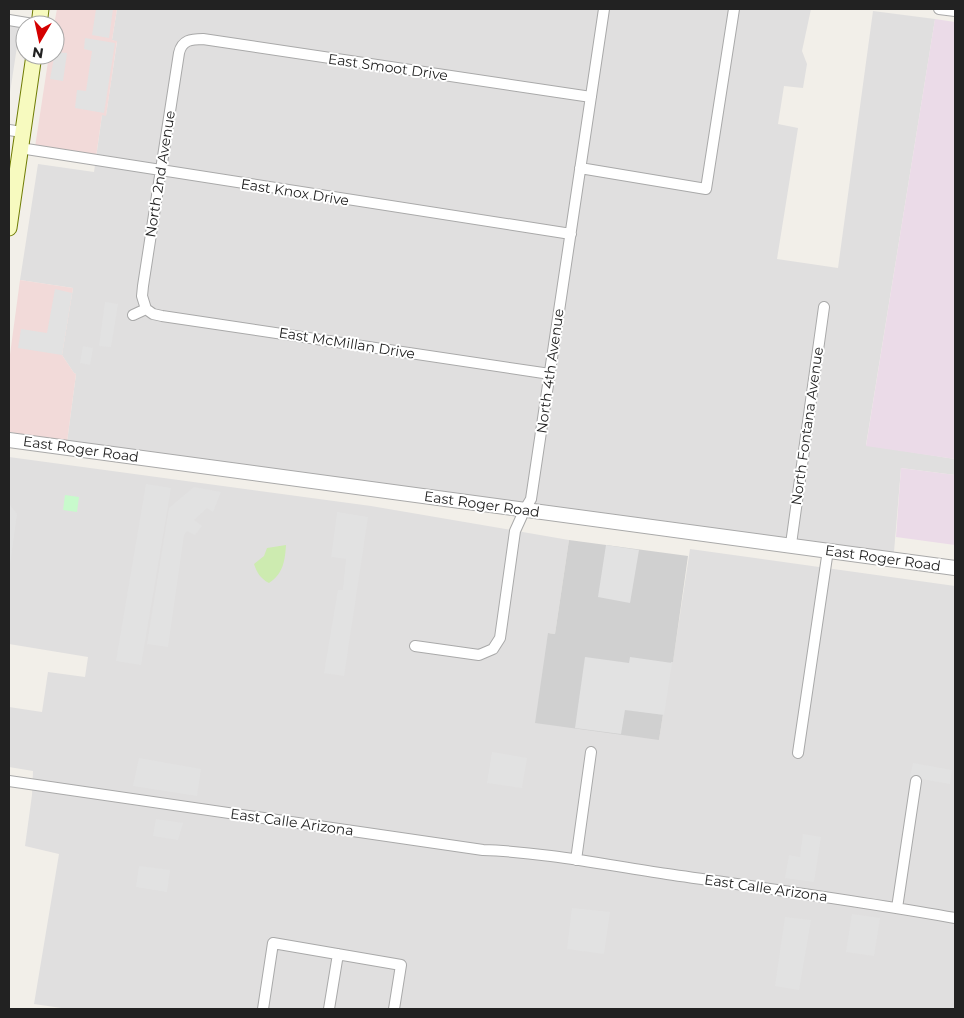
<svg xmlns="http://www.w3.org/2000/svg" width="964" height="1018" font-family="Montserrat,sans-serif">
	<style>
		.residential { fill: #e0dfdf }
		.commercial { fill: #f2dad9 }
		.industrial { fill: #ebdbe8 }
		.religious { fill: #d0d0d0 }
		.grass { fill: #cdebb0 }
		.park { fill: #c8facc }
		.parking { fill: #e2e2e2 }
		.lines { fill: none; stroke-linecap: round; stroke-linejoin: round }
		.minor-casing { stroke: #a9a9a9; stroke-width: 12 }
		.tertiary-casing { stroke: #a9a9a9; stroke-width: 16 }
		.secondary-casing { stroke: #707d05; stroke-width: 17 }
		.minor { stroke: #fff; stroke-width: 10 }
		.tertiary { stroke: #fff; stroke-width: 14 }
		.secondary { stroke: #f7fabf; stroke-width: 15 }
		.labels { text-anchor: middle; stroke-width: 4; stroke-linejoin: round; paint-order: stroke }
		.street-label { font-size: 14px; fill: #222; stroke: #fff }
	</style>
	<rect width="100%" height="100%" fill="#f2efe9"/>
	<!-- residential -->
	<path class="residential" d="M117 9H811L802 51 807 64 803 88 784 86 778 124 798 128 777 259 838 268 873 11 935 19 866 445 955 459V475L901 468 894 552 67 442 76 374 74 373 62 355 73 288 20 280 38 164 94 172 102 115H106L117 42 112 40Z
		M9 25 20 27 9 99Z
		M9 457 371 506 569 540 555 634 549 633 659 740 671 661H673L690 549 955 586V1009H68L34 1004 59 854 25 846 32 795 33 771 9 767V707L42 712 48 672 85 677 88 657 9 644Z"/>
	<!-- commercial -->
	<path class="commercial" d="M57 9H117L112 40 117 41 106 116 102 115 96 157 35 147 49 55H55L54 25Z
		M20 280 73 288 62 355 74 373 76 374 67 442 9 432V362Z"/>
	<!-- industrial -->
	<path class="industrial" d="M935 19 955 22V459L866 446Z
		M901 468 955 475V545L896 537Z"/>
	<!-- religious -->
	<path class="religious" d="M569 540 688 556 673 662H671L659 740 535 723 548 633 555 634Z"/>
	<!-- grass -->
	<path class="grass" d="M286 545C285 561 283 574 269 583 261 579 257 573 254 564L264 556 267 548Z"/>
	<!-- park -->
	<path class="park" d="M65 495 79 497 77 512 63 510Z"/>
	<!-- parking -->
	<path class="parking" d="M96 9H113L109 38 92 35Z
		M85 38 115 43 104 113 75 108 77 90 86 91 92 51 84 49Z
		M55 52 67 53 63 81 50 79Z
		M55 289 72 293 62 355 18 348 21 329 47 333Z
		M105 302 118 304 111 347 99 346Z
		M83 346 93 348 90 365 80 363Z
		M146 484 171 488 141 665 116 661Z
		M194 487 221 492 213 512 207 508 194 520 202 526 195 535 187 531 184 535 168 647 147 644 169 508Z
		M9 504 17 514 9 572Z
		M337 512 368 517 344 676 324 673 338 590H343L346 559 331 557Z
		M606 545 639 550 630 603 598 597Z
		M585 657 629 663 630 657 672 663 664 715 625 710 621 734 575 728Z
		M492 752 527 758 522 788 487 783Z
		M139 758 201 769 197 796 133 786Z
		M913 763 952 770 950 784 910 777Z
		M156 819 183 823 178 840 153 836Z
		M803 834 821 837 814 882 785 878 789 855 800 857Z
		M139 866 170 870 167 892 136 887Z
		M572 908 610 912 604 954 567 949Z
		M852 914 880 918 874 956 846 952Z
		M785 917 811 920 799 990 775 986Z"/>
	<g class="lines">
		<!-- minor casing -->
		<g class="minor-casing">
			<path id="minor" d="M939 9 955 11
				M9 20 39 25
				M9 130 22 132
				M20 148 571 234
				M580 168 706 189 734 9
				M146 309 142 296 143 286 179 53C182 40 191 39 203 39L591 97
				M146 309 153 314 162 316 550 374
				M133 315 146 309
				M791 544 824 307
				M415 646 479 655 493 649 500 638 515 531 525 509 531 499 604 9
				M798 753 828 550
				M9 781 483 850C544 852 606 865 667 874 763 888 860 901 955 918
				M576 860 591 752
				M897 908 916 781
				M263 1009 273 943 401 965 394 1009
				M329 1009 338 954"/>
		</g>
		<!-- tertiary casing -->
		<g class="tertiary-casing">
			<path id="tertiary" d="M9 440 955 568"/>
		</g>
		<!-- secondary casing -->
		<g class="secondary-casing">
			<path id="secondary" d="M39 25 41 9
				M9 228 34 55"/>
		</g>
		<!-- minor -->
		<use href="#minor" class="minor"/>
		<!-- tertiary -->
		<use href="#tertiary" class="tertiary"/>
		<!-- secondary -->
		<use href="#secondary" class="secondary"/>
	</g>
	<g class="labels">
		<!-- street labels -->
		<g class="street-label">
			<text transform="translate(388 67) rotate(8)" y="5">East Smoot Drive</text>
			<text transform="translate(160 174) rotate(-81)" y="5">North 2nd Avenue</text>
			<text transform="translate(295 192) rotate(9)" y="5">East Knox Drive</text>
			<text transform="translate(347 343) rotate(9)" y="5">East McMillan Drive</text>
			<text transform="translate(550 371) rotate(-82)" y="5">North 4th Avenue</text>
			<text transform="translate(807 426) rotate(-82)" y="5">North Fontana Avenue</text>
			<text transform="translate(81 449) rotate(8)" y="5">East Roger Road</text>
			<text transform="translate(482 504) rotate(8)" y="5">East Roger Road</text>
			<text transform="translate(883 558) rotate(8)" y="5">East Roger Road</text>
			<text transform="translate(292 822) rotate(8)" y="5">East Calle Arizona</text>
			<text transform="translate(766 888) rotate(8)" y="5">East Calle Arizona</text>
		</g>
	</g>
	<!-- border -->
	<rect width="964" height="1018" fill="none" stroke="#222222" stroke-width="20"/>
	<!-- north arrow -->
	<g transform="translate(40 40) rotate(189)"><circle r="24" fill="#ffffff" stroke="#a7a7a7"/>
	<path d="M0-4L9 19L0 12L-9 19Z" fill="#d40000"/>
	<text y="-8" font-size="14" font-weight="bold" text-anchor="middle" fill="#222222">N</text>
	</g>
</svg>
